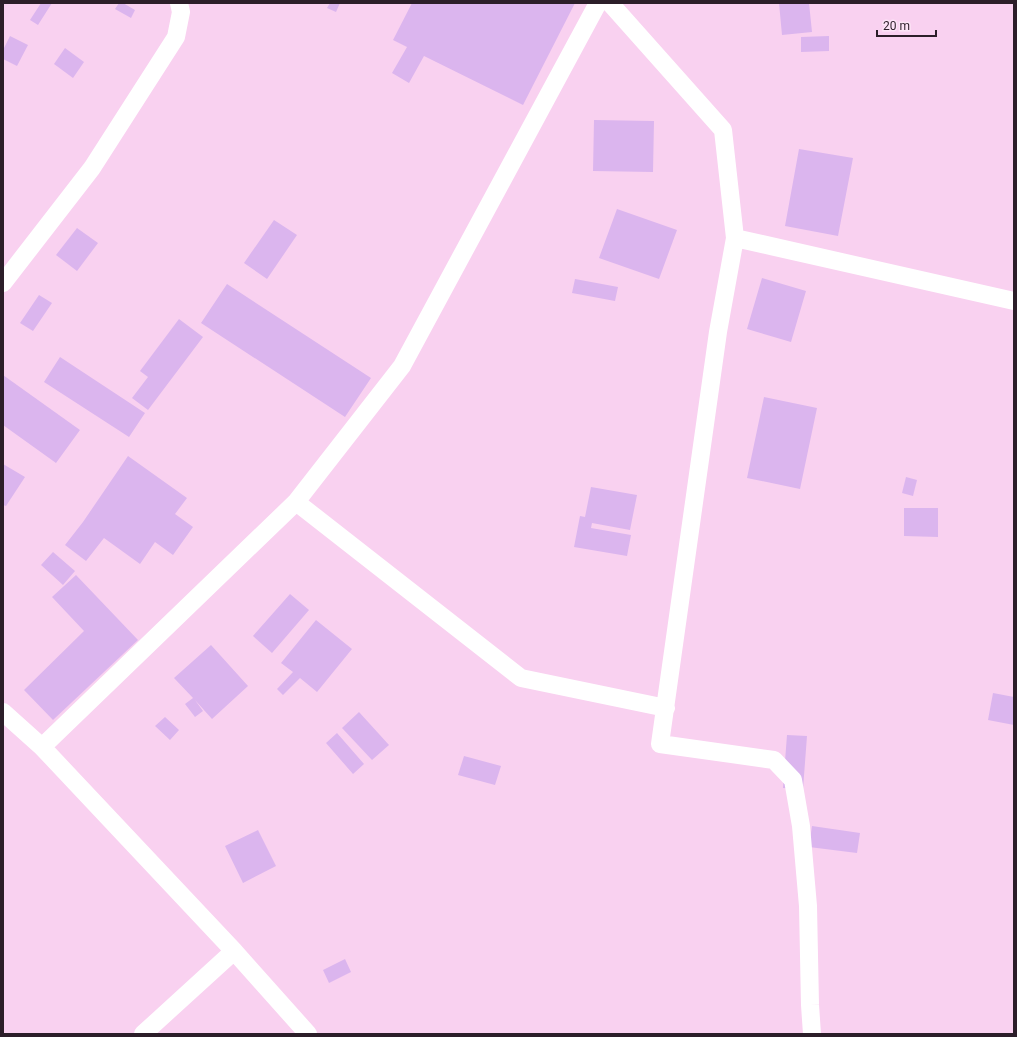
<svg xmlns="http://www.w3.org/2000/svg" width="1017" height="1037" font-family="Roboto,sans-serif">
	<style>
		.building { fill: #dbb5ee }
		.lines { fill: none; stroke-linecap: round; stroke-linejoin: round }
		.street { stroke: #fff; stroke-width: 18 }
	</style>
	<rect width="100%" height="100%" fill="#f9d1f0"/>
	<!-- building -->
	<path class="building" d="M41 3H52L38 25 30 20Z
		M119 3H123L135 10 131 18 115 9Z
		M330 3H340L336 12 327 8Z
		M412 3H575L523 105 424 56 409 83 392 73 407 47 393 40Z
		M779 3H809L812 32 782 35Z
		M10 36 28 45 17 66 3 59V50Z
		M829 36V51L801 52V37Z
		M65 48 84 62 73 78 54 64Z
		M594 120 654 121 653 172 593 171Z
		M799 149 853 158 838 236 785 226Z
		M617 209 677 230 659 279 599 258Z
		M274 220 297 235 267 279 244 263Z
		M77 228 98 243 77 271 56 255Z
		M762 278 806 291 791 342 747 329Z
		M575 279 618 287 615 301 572 293Z
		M227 284 371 378 345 417 201 323Z
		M39 295 52 303 33 331 20 323Z
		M179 319 203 337 148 410 132 398 148 377 140 371Z
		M60 357 145 413 129 437 44 382Z
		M3 375 80 430 56 463 3 425Z
		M764 397 817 408 800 489 747 478Z
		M128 456 187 498 175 514 193 527 173 555 155 542 140 564 104 538 86 561 65 545 83 522Z
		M3 464 25 477 6 506 3 505Z
		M906 477 917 480 913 496 902 493Z
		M591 487 637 495 630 530 592 523 591 528 631 535 627 556 574 547 580 516 585 517Z
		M904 508H938V537L904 536Z
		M53 552 75 571 63 585 41 565Z
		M76 575 138 640 53 720 24 690 84 631 52 597Z
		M290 594 309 610 272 653 253 636Z
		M316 620 352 649 317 692 300 678 283 695 277 689 293 672 281 663Z
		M211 645 248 686 212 719 195 700 203 711 195 717 185 704 193 698 174 678Z
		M993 693 1014 697V725L988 720Z
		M359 712 389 745 372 760 342 728Z
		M165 717 179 730 170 740 155 726Z
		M337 733 364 764 353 774 326 743Z
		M787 735 807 736 803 789 783 788Z
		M464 756 501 766 495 785 458 775Z
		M812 826 860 833 857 853 809 847Z
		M258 830 276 866 243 883 225 846Z
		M345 959 351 972 329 983 323 970Z"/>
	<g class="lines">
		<!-- street -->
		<path class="street" d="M610 3 723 130 735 238 718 332 660 744 774 760 793 780 801 826 808 906 810 1005 812 1034
			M735 238 1014 301
			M3 283 92 168 176 37 181 12 179 3
			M296 502 402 366 598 3
			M3 712 42 747 234 951 308 1034
			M42 747 296 502 521 678 666 708
			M143 1034 234 951"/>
	</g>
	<!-- border -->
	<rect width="1017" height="1037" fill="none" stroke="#2c1e29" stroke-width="8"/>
	<!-- scale -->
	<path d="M877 30v6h59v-6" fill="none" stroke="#2c1e29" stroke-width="2"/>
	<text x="883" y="30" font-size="12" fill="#2c1e29" stroke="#fce4f6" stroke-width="3" paint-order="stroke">20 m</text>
</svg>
